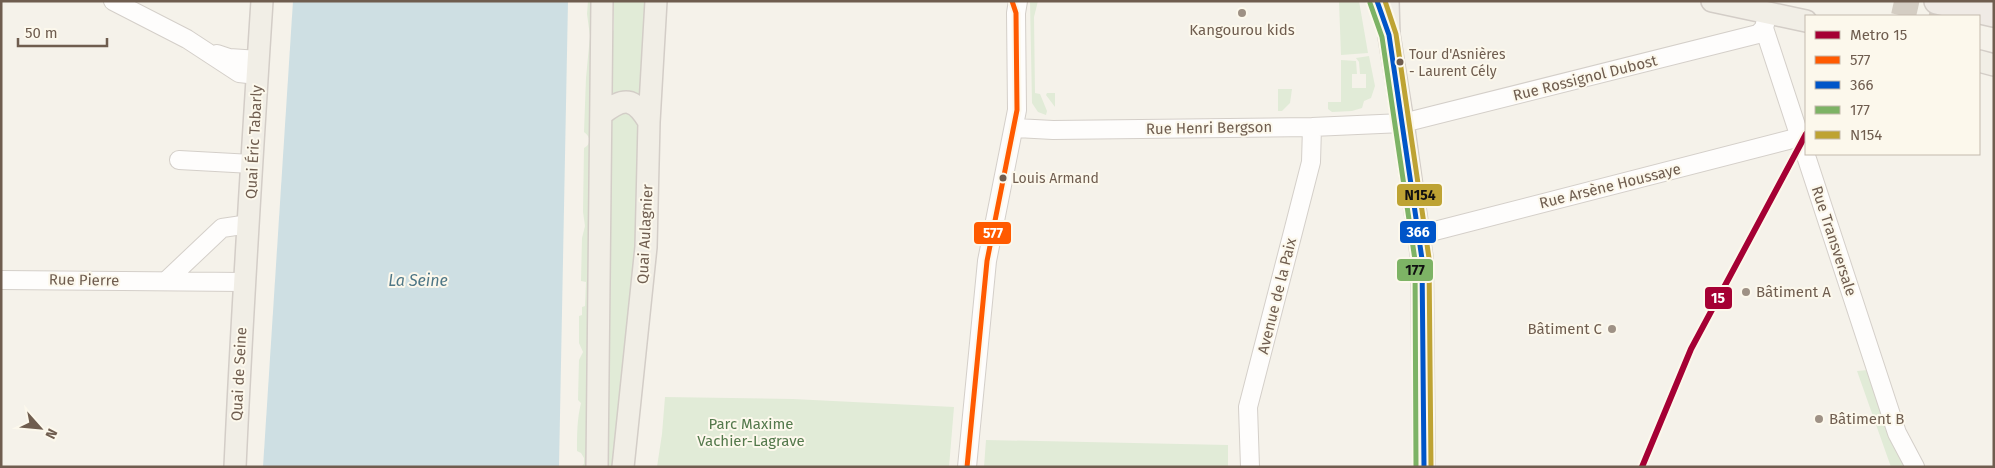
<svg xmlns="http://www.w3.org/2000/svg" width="1995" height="468" font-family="'Fira Sans',sans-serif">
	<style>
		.green { fill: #e1ebd7 }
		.water { fill: #cedfe3 }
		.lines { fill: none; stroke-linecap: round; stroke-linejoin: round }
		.highway-tunnel { stroke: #d4cdc3; stroke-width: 25; stroke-dasharray: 25 12; stroke-linecap: butt }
		.minor-casing { stroke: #d4cfc9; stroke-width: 20 }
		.major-casing { stroke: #d3cdc7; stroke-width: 24 }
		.highway-casing { stroke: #d3cdc7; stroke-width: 28 }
		.minor { stroke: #fefdfc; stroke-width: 18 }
		.major { stroke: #f1eee6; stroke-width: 21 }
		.highway { stroke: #efeae5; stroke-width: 25 }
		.bus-1-casing { stroke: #fcf8ec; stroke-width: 9 }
		.bus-2-casing { stroke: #fcf8ec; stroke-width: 9 }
		.bus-3-casing { stroke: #fcf8ec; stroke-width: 9 }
		.bus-4-casing { stroke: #fcf8ec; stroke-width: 9 }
		.bus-1 { stroke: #ff5a00; stroke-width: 5 }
		.bus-2 { stroke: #0055c8; stroke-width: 5 }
		.bus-3 { stroke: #7db365; stroke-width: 5 }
		.bus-4 { stroke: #bea333; stroke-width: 5 }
		.metro-1-casing { stroke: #fcf8ec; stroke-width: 10 }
		.metro-1 { stroke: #a50034; stroke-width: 6 }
		.poi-dot { fill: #9e9185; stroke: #fcf8ec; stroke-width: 2 }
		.bus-dot { fill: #6f5d4f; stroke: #fcf8ec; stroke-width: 2 }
		.labels { text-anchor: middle; stroke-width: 4; stroke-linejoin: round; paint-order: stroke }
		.bus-label { font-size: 14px; fill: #6f5d4f; stroke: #fcf8ec; text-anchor: start }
		.poi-label { font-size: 15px; fill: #6f5d4f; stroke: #fcf8ec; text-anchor: start }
		.street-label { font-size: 15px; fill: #6f5d4f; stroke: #fcf8ec }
		.park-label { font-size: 15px; fill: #54794c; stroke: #fcf8ec }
		.water-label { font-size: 16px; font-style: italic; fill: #4f7786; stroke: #fcf8ec }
		.line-badge { stroke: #fcf8ec; stroke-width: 2 }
		.badge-label { font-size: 14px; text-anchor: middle; font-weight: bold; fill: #fff }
		.pale-badge-label { font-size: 14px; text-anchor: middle; font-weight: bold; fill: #111 }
	</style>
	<rect width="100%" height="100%" fill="#f5f2ea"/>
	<!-- green -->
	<path class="green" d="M588 1H597L590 467H581L584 464V458L581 453 577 451C577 435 577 419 581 403L578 400 579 360 583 352 579 343V316L582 315V307L585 306 586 282 581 281 582 238 585 226 583 212 584 148C591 144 591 137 584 132L586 78 590 36 587 14Z
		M614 1H645L643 97 611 99V35L614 29Z
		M1030 1H1038L1034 17 1035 93 1040 94 1047 111 1046 115 1038 112 1032 103Z
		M1359 1 1368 53 1341 55 1339 2Z
		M1369 56 1375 86 1371 98 1364 101 1362 108 1352 111 1332 112 1328 109V102H1341V60L1356 61 1357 74H1352V88H1366V74H1360L1359 62 1356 58Z
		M1278 89H1292L1290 103 1282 111H1278Z
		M1047 93H1055V107L1046 95Z
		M618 111 639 115 641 193 616 467H604L609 122Z
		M1868 370 1889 437 1905 467H1891L1857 371Z
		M665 397 793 399 954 407 949 467H657L662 434Z
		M986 440 1228 445V467H984Z"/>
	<!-- water -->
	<path class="water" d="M293 1H568L559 467H263Z"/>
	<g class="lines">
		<!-- highway-tunnel -->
		<path class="highway-tunnel" d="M1894 1 1960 16"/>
		<!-- minor casing -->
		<g class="minor-casing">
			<path id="minor" d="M113 1 187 39 239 73 257 75
				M1766 20 1764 28 1897 433 1915 467
				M217 54 229 58 258 60
				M1014 128 1053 130 1312 127 1403 123 1758 34 1764 28
				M179 160 252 164
				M1419 235 1800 137
				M1 280 244 282
				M166 281 222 228 249 224
				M967 467 987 261 1017 110 1016 13 1018 1
				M1250 467 1248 407 1311 162 1312 127"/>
		</g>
		<!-- major casing -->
		<g class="major-casing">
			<path id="major" d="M1388 1 1389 35 1403 123 1422 259 1424 467
				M1712 1 1806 21
				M1979 61 1994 65
				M602 114C624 97 634 97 649 122
				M235 467C242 311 252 156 262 1
				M597 467 602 1
				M623 467 646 247 649 122 656 1"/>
		</g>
		<!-- highway casing -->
		<g class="highway-casing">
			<path id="highway" d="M1937 1 1994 14"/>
		</g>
		<!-- minor -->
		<use href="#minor" class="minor"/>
		<!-- major -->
		<use href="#major" class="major"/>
		<!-- highway -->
		<use href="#highway" class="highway"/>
		<!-- bus-1 casing -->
		<g class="bus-1-casing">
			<path id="bus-1" d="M967 467 987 261 1017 110 1016 13 1012 1"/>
		</g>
		<!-- bus-2 casing -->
		<g class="bus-2-casing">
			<path id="bus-2" d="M1377 1 1389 35 1422 259 1424 467"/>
		</g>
		<!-- bus-3 casing -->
		<g class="bus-3-casing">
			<path id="bus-3" d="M1370 3 1382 37 1415 260 1416 467"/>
		</g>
		<!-- bus-4 casing -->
		<g class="bus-4-casing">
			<path id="bus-4" d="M1385 1 1396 34 1429 258 1431 467"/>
		</g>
		<!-- bus-1 -->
		<use href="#bus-1" class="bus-1"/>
		<!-- bus-2 -->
		<use href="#bus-2" class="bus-2"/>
		<!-- bus-3 -->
		<use href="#bus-3" class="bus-3"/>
		<!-- bus-4 -->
		<use href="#bus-4" class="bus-4"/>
		<!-- metro-1 casing -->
		<g class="metro-1-casing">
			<path id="metro-1" d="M1642 467 1691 349 1806 134"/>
		</g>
		<!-- metro-1 -->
		<use href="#metro-1" class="metro-1"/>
	</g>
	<!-- markers -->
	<g class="poi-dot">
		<circle cx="1242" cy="13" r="5"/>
		<circle cx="1746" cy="292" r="5"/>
		<circle cx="1612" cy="329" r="5"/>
		<circle cx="1819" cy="419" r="5"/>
	</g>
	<g class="bus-dot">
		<circle cx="1400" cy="62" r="4.5"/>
		<circle cx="1003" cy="178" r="4.5"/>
	</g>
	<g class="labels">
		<!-- bus labels -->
		<g class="bus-label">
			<text x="1409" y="59">Tour d'Asnières<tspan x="1409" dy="17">- Laurent Cély</tspan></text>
			<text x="1012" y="183">Louis Armand</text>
		</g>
		<!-- poi labels -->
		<g class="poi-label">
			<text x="1242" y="35" text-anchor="middle">Kangourou kids</text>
			<text x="1756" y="297">Bâtiment A</text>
			<text x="1602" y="334" text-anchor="end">Bâtiment C</text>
			<text x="1829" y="424">Bâtiment B</text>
		</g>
		<!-- street labels -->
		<g class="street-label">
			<text transform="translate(1585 78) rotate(-14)" y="5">Rue Rossignol Dubost</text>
			<text transform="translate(1209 128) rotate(-1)" y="5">Rue Henri Bergson</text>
			<text transform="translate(254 142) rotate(-87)" y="5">Quai Éric Tabarly</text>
			<text transform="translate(1610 186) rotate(-14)" y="5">Rue Arsène Houssaye</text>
			<text transform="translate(645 234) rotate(-87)" y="5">Quai Aulagnier</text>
			<text transform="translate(1834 241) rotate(72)" y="5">Rue Transversale</text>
			<text transform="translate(84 280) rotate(1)" y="5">Rue Pierre</text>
			<text transform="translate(1277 296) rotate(-76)" y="5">Avenue de la Paix</text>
			<text transform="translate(239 374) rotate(-87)" y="5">Quai de Seine</text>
		</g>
		<!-- park labels -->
		<g class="park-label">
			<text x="751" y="429">Parc Maxime<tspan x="751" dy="17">Vachier-Lagrave</tspan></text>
		</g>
		<!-- water labels -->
		<g class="water-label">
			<text x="418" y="286">La Seine</text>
		</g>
	</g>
	<g class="line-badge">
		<rect x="1396" y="183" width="47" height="24" rx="5" fill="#bea333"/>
		<rect x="1399" y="220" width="38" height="24" rx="5" fill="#0055c8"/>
		<rect x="973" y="221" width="39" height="24" rx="5" fill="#ff5a00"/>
		<rect x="1396" y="258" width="38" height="24" rx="5" fill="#7db365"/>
		<rect x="1704" y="286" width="29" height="24" rx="5" fill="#a50034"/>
	</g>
	<g class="badge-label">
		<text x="1418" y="237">366</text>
		<text x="993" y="238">577</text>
		<text x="1718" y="303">15</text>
	</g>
	<g class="pale-badge-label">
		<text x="1420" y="200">N154</text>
		<text x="1415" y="275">177</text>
	</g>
	<!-- border -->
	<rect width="1995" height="468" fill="none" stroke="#6f5d4f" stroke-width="5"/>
	<!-- legend -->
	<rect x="1805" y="15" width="175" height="140" fill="#fcf8ec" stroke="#c4baad"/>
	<rect x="1815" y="31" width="25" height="8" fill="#a50034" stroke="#c4baad"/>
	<text x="1850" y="40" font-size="15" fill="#6f5d4f">Metro 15</text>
	<rect x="1815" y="56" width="25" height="8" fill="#ff5a00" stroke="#c4baad"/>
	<text x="1850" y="65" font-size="15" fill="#6f5d4f">577</text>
	<rect x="1815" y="81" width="25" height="8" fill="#0055c8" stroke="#c4baad"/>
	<text x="1850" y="90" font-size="15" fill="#6f5d4f">366</text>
	<rect x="1815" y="106" width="25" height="8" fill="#7db365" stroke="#c4baad"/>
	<text x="1850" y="115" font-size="15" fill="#6f5d4f">177</text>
	<rect x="1815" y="131" width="25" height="8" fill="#bea333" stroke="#c4baad"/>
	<text x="1850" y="140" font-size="15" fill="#6f5d4f">N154</text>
	<!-- north arrow -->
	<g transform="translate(40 428) rotate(117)" stroke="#fcf8ec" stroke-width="4" paint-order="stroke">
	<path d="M0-4L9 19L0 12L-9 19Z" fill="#6f5d4f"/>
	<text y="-8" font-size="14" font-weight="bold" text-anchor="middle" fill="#6f5d4f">N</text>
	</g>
	<!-- scale -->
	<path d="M18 38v8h89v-8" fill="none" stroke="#6f5d4f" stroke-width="2.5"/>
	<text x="25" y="38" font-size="15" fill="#6f5d4f" stroke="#fcf8ec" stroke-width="4" paint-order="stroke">50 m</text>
</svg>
